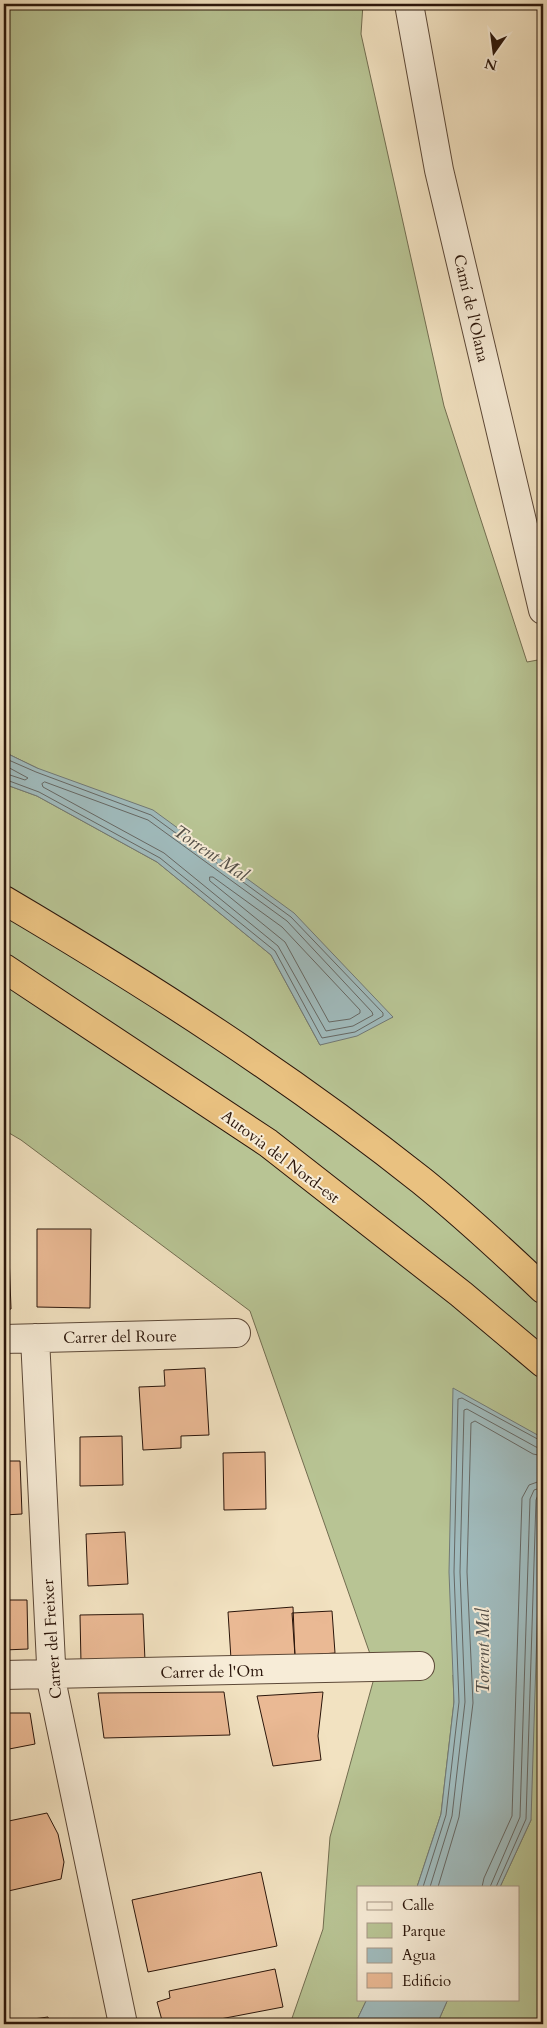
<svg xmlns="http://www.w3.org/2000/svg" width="547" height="2028" font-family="Cardo,serif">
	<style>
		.green { fill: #b8c494; stroke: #726d50 }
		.water { fill: #a0bbbd; stroke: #717976 }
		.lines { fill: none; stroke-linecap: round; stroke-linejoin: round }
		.shore { stroke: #666864; stroke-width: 1 }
		.building { fill: #eab994; stroke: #2b160b }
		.minor-casing { stroke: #5d4938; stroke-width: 30 }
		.highway-casing { stroke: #2b160b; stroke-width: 30 }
		.minor { stroke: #f7ecd7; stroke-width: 28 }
		.highway { stroke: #e9c180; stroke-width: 28 }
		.labels { text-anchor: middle; stroke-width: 4; stroke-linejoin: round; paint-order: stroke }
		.street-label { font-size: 16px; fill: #2b160b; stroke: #f7ecd7 }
		.water-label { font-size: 18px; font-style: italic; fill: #545049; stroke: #f7ecd7 }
	</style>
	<rect width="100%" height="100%" fill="#f2e2c1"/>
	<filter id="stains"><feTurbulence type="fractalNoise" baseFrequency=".004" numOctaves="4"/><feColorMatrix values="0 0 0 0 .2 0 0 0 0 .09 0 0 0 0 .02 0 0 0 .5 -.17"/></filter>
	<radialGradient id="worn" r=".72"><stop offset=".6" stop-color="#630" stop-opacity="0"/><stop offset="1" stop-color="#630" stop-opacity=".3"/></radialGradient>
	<!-- green -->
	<path class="green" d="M4 4H363L361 34 444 406 527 662 543 659V2024H437L448 1999H518V1887H500L531 1820 453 1675 454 1702 441 1814 417 1887H358V1999H367L355 2024H290L323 1929 330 1837 376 1671 250 1311 21 1140 4 1130V784L37 796 157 862 271 955 320 1045 393 1017 37 768 4 752Z"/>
	<!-- water -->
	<path class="water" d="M4 752 37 768 153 810 294 913 393 1017 357 1036 320 1045 271 955 157 862 37 796 4 784Z
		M453 1388 543 1438 531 1820 500 1887H417L441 1814 454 1702 449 1572Z
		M367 1999H448L437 2024H355Z"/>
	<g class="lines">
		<!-- shore -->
		<path class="shore" d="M4 758 36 772 151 815 291 917 383 1013V1016L355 1032 322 1038 275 951 160 858 39 792 4 779
			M4 765 28 778 25 780 4 773
			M45 782 148 820 287 921 372 1012 373 1015 353 1026 326 1031 278 946 164 853 43 787 42 784Z
			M210 877H213L282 927 360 1010V1013L350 1019 329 1022 285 942 210 881Z
			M423 1887 446 1815 459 1702 454 1572 458 1399 462 1398 543 1442
			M430 1887 452 1816 465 1702 460 1572 464 1410 467 1409 536 1447 543 1449
			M438 1887 459 1817 473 1703 467 1572 471 1423 475 1421 533 1454 543 1456
			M482 1887 484 1878 512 1816 522 1498 529 1485 543 1480
			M490 1887 520 1817 530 1499 534 1490 543 1487
			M496 1887 526 1819 536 1500 538 1495 543 1494"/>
	</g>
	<!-- building -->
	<path class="building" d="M37 1229H91L90 1308 37 1307Z
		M4 1254H9L11 1309 4 1310Z
		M205 1368 209 1435 181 1436V1448L143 1450 139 1387 165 1386 164 1370Z
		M122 1436 123 1485 80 1486V1437Z
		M265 1452 266 1509 224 1510 223 1453Z
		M4 1461H20L22 1514 4 1515Z
		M125 1532 128 1584 88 1586 86 1534Z
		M4 1600H27L28 1649 4 1650Z
		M293 1607 295 1656 231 1659 228 1612Z
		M332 1611 335 1653 295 1656 292 1613Z
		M143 1614 145 1661 81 1663 80 1615Z
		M224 1692 230 1735 104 1738 98 1693Z
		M323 1692 318 1736 321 1760 273 1766 257 1696Z
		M4 1713H30L35 1744 4 1750Z
		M47 1813 58 1834 64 1862 61 1879 4 1892V1822Z
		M261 1872 277 1946 148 1972 132 1900Z
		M275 1969 283 2007 215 2020 216 2024H163L157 2002 170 1998 169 1991Z
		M48 2017 50 2024H4V2023Z"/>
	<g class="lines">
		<!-- minor casing -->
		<g class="minor-casing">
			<path id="minor" d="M409 4 439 170 543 610
				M35 1338 52 1684 123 2024
				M4 1339 236 1333
				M4 1675 420 1666"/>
		</g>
		<!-- highway casing -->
		<g class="highway-casing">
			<path id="highway" d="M4 900C148 985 290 1076 422 1181 464 1215 504 1252 543 1289
				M4 968 268 1143 461 1294 543 1363"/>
		</g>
		<!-- minor -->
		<use href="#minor" class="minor"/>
		<!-- highway -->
		<use href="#highway" class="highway"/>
	</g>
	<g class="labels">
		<!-- street labels -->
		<g class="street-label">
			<text transform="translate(472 308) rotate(77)" y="6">Camí de l'Olana</text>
			<text transform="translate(281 1156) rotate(37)" y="6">Autovia del Nord-est</text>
			<text transform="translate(120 1336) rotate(-1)" y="6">Carrer del Roure</text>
			<text transform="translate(51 1639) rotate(-94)" y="6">Carrer del Freixer</text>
			<text transform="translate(212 1671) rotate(-1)" y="6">Carrer de l'Om</text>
		</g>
		<!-- water labels -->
		<g class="water-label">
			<text transform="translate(211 853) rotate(34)" y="6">Torrent Mal</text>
			<text transform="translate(483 1651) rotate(-90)" y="6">Torrent Mal</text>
		</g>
	</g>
	<!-- margin -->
	<rect width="547" height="2028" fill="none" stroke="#f2e2c1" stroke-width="20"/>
	<rect x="5" y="5" width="537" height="2018" fill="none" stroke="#2b160b" stroke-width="2.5"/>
	<rect x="10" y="10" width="527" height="2008" fill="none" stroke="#2b160b"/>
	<!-- legend -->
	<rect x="357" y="1886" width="162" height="115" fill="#f7ecd7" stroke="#a59685"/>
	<rect x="367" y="1902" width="25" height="8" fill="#f7ecd7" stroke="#a59685"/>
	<text x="402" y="1910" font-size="15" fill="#2b160b">Calle</text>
	<rect x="367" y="1923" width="25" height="15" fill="#b8c494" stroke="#a59685"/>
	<text x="402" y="1936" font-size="15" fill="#2b160b">Parque</text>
	<rect x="367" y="1948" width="25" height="15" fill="#a0bbbd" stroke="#a59685"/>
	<text x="402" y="1960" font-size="15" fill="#2b160b">Agua</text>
	<rect x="367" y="1973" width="25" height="15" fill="#eab994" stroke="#a59685"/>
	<text x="402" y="1986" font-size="15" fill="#2b160b">Edificio</text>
	<!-- north arrow -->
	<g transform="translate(494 52) rotate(194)" stroke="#f7ecd7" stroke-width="4" paint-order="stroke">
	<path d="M0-4L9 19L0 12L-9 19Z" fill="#2b160b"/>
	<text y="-8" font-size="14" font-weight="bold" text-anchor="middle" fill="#2b160b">N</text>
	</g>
	<rect width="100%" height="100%" filter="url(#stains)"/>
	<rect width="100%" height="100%" fill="url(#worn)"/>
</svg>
